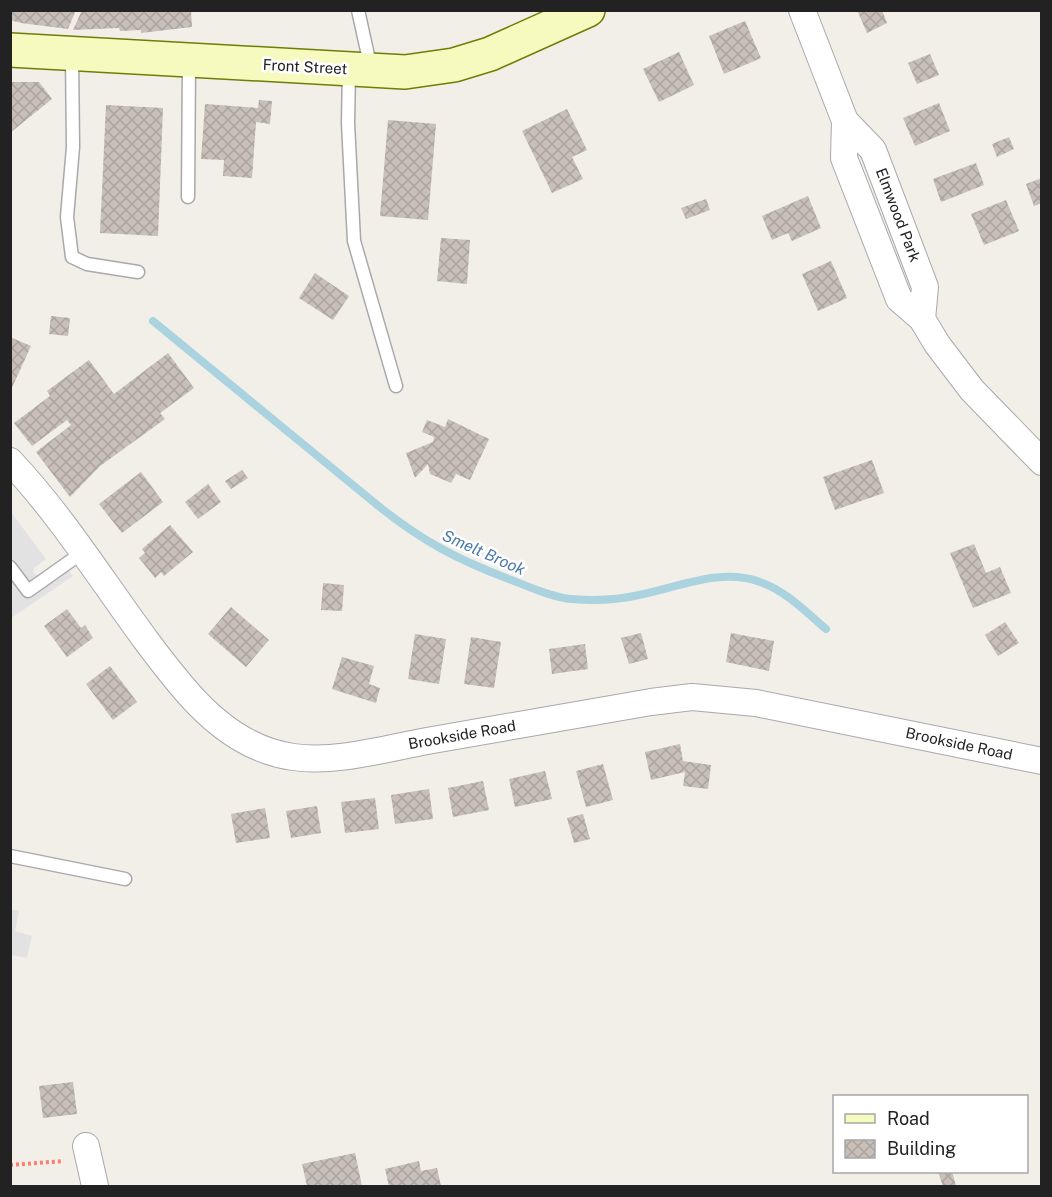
<svg xmlns="http://www.w3.org/2000/svg" width="1052" height="1197" font-family="'Public Sans',sans-serif">
	<style>
		.parking { fill: #e2e2e2 }
		.lines { fill: none; stroke-linecap: round; stroke-linejoin: round }
		.stream { stroke: #aad3df; stroke-width: 8 }
		.building { fill: url(#building-cross-hatch) }
		.lane-casing { stroke: #a9a9a9; stroke-width: 15 }
		.street-casing { stroke: #a9a9a9; stroke-width: 28 }
		.secondary-casing { stroke: #707d05; stroke-width: 36 }
		.path { stroke: #fa8072; stroke-width: 4; stroke-dasharray: 3 3; stroke-linecap: butt }
		.lane { stroke: #fff; stroke-width: 12 }
		.street { stroke: #fff; stroke-width: 26 }
		.secondary { stroke: #f7fabf; stroke-width: 33 }
		.labels { text-anchor: middle; stroke-width: 5; stroke-linejoin: round; paint-order: stroke }
		.street-label { font-size: 15px; fill: #222; stroke: #fff }
		.water-label { font-size: 16px; font-style: italic; fill: #4a7aab; stroke: #fff }
	</style>
	<defs>
		<pattern id="building-cross-hatch" width="8" height="8" patternUnits="userSpaceOnUse" patternTransform="scale(1.5)"><rect width="8" height="8" fill="#c7bfb8"/><path d="M0 0l8 8M0 8l8-8" fill="none" stroke="#aba49e"/></pattern>
	</defs>
	<rect width="100%" height="100%" fill="#f2efe9"/>
	<!-- parking -->
	<path class="parking" d="M10 511 46 559 34 568 33 573 39 576 57 564 59 559 73 576 11 618Z
		M11 909 19 911 15 931 32 936 27 958 11 955Z"/>
	<g class="lines">
		<!-- stream -->
		<path class="stream" d="M153 321 376 504C423 542 458 560 514 581 532 588 552 597 571 599 594 601 617 600 639 595 677 588 721 567 760 582 786 591 805 611 826 629"/>
	</g>
	<!-- building -->
	<path class="building" d="M10 10H76L68 29 21 23 10 20Z
		M82 10H191L192 27 141 33V30L120 31 119 28 73 30Z
		M857 10H882L887 23 867 33Z
		M745 21 761 58 724 74 709 36Z
		M679 52 694 85 659 102 643 69Z
		M930 54 939 75 917 84 908 63Z
		M10 82H39L52 99 10 133Z
		M259 100 272 101 270 124 256 122 252 178 223 176 224 160 201 159 205 104 258 108Z
		M939 103 950 131 915 146 903 118Z
		M106 105 163 108 158 236 100 233Z
		M567 109 587 150 572 157 583 179 552 193 522 131Z
		M388 120 436 124 428 220 380 216Z
		M1009 137 1014 149 997 157 992 144Z
		M976 163 984 185 941 202 933 179Z
		M1042 178V203L1034 206 1026 184Z
		M808 196 821 228 792 241 788 233 772 240 762 216Z
		M706 199 710 210 686 219 681 208Z
		M1006 200 1019 231 984 245 971 214Z
		M441 238 470 240 467 284 437 281Z
		M831 261 847 298 818 311 802 274Z
		M315 273 349 296 333 320 299 298Z
		M51 316 70 318 68 336 49 334Z
		M10 337 31 346 10 392Z
		M168 353 194 388 160 413 165 419 100 466 70 497 36 452 71 425 67 420 32 446 14 423 50 396 47 391 89 360 114 394Z
		M448 419 489 439 470 480 456 474 451 483 430 474 428 464 415 478 406 453 433 442 434 437 422 432 427 420 445 427Z
		M872 460 884 493 835 510 823 477Z
		M242 470 248 478 231 489 225 481Z
		M141 472 163 502 122 533 99 504Z
		M208 484 221 502 198 519 185 502Z
		M170 525 193 552 164 576 161 572 155 578 139 558 145 553 142 549Z
		M974 544 986 573 1000 567 1011 593 973 608 950 553Z
		M323 583 344 585 342 611 321 610Z
		M231 607 269 640 246 667 208 634Z
		M67 609 81 628 85 625 93 638 67 657 44 626Z
		M1005 622 1019 643 998 656 985 635Z
		M641 633 648 659 629 664 621 638Z
		M731 633 774 641 769 671 726 662Z
		M415 634 446 639 439 684 408 679Z
		M471 637 501 642 494 688 464 684Z
		M585 644 588 669 552 674 549 649Z
		M342 657 374 666 369 684 380 688 376 703 332 689Z
		M110 666 137 702 113 720 86 684Z
		M680 744 683 761 711 765 708 789 683 786 685 772 651 780 645 752Z
		M603 764 613 800 586 807 576 771Z
		M545 771 552 799 515 807 509 779Z
		M483 781 489 810 453 817 448 788Z
		M429 789 433 819 395 824 391 795Z
		M375 798 379 829 345 833 341 802Z
		M317 806 321 833 291 838 286 811Z
		M265 808 270 838 236 843 231 814Z
		M583 814 590 839 574 843 567 818Z
		M73 1082 77 1114 43 1118 39 1086Z
		M355 1153 362 1186H307L302 1164Z
		M419 1161 421 1171 437 1168 441 1186H389L385 1169Z
		M938 1172H952L956 1186H943Z"/>
	<g class="lines">
		<!-- lane casing -->
		<g class="lane-casing">
			<path id="lane" d="M358 10 371 69
				M72 55 73 147 67 217 72 257 87 264 138 272
				M349 70 348 123 354 241 396 386
				M188 197 189 61
				M10 567 28 591 83 552
				M10 856 125 879"/>
		</g>
		<!-- street casing -->
		<g class="street-casing">
			<path id="street" d="M802 10 845 121 844 158 899 299 922 319 937 344 972 390 1042 462
				M845 121 873 150 925 287 922 319
				M10 461C77 532 124 619 187 692 214 723 250 751 293 757 336 763 384 749 427 741 502 728 576 715 651 702L692 697 756 703 1042 761
				M86 1146 95 1186"/>
		</g>
		<!-- secondary casing -->
		<g class="secondary-casing">
			<path id="secondary" d="M10 50 405 72 454 65 490 54 588 10"/>
		</g>
		<!-- path -->
		<path class="path" d="M10 1165 64 1161"/>
		<!-- lane -->
		<use href="#lane" class="lane"/>
		<!-- street -->
		<use href="#street" class="street"/>
		<!-- secondary -->
		<use href="#secondary" class="secondary"/>
	</g>
	<g class="labels">
		<!-- street labels -->
		<g class="street-label">
			<text transform="translate(305 67) rotate(3)" y="5">Front Street</text>
			<text transform="translate(898 215) rotate(69)" y="5">Elmwood Park</text>
			<text transform="translate(462 735) rotate(-10)" y="5">Brookside Road</text>
			<text transform="translate(959 744) rotate(12)" y="5">Brookside Road</text>
		</g>
		<!-- water labels -->
		<g class="water-label">
			<text transform="translate(484 552) rotate(24)" y="6">Smelt Brook</text>
		</g>
	</g>
	<!-- border -->
	<rect width="1052" height="1197" fill="none" stroke="#222222" stroke-width="24"/>
	<!-- legend -->
	<rect x="833" y="1095" width="195" height="78" fill="#ffffff" stroke="#a7a7a7" stroke-width="1.5"/>
	<rect x="845" y="1114" width="30" height="9" fill="#f7fabf" stroke="#a7a7a7" stroke-width="1.5"/>
	<text x="887" y="1125" font-size="18" fill="#222222">Road</text>
	<rect x="845" y="1140" width="30" height="18" fill="url(#building-cross-hatch)" stroke="#a7a7a7" stroke-width="1.5"/>
	<text x="887" y="1155" font-size="18" fill="#222222">Building</text>
</svg>
